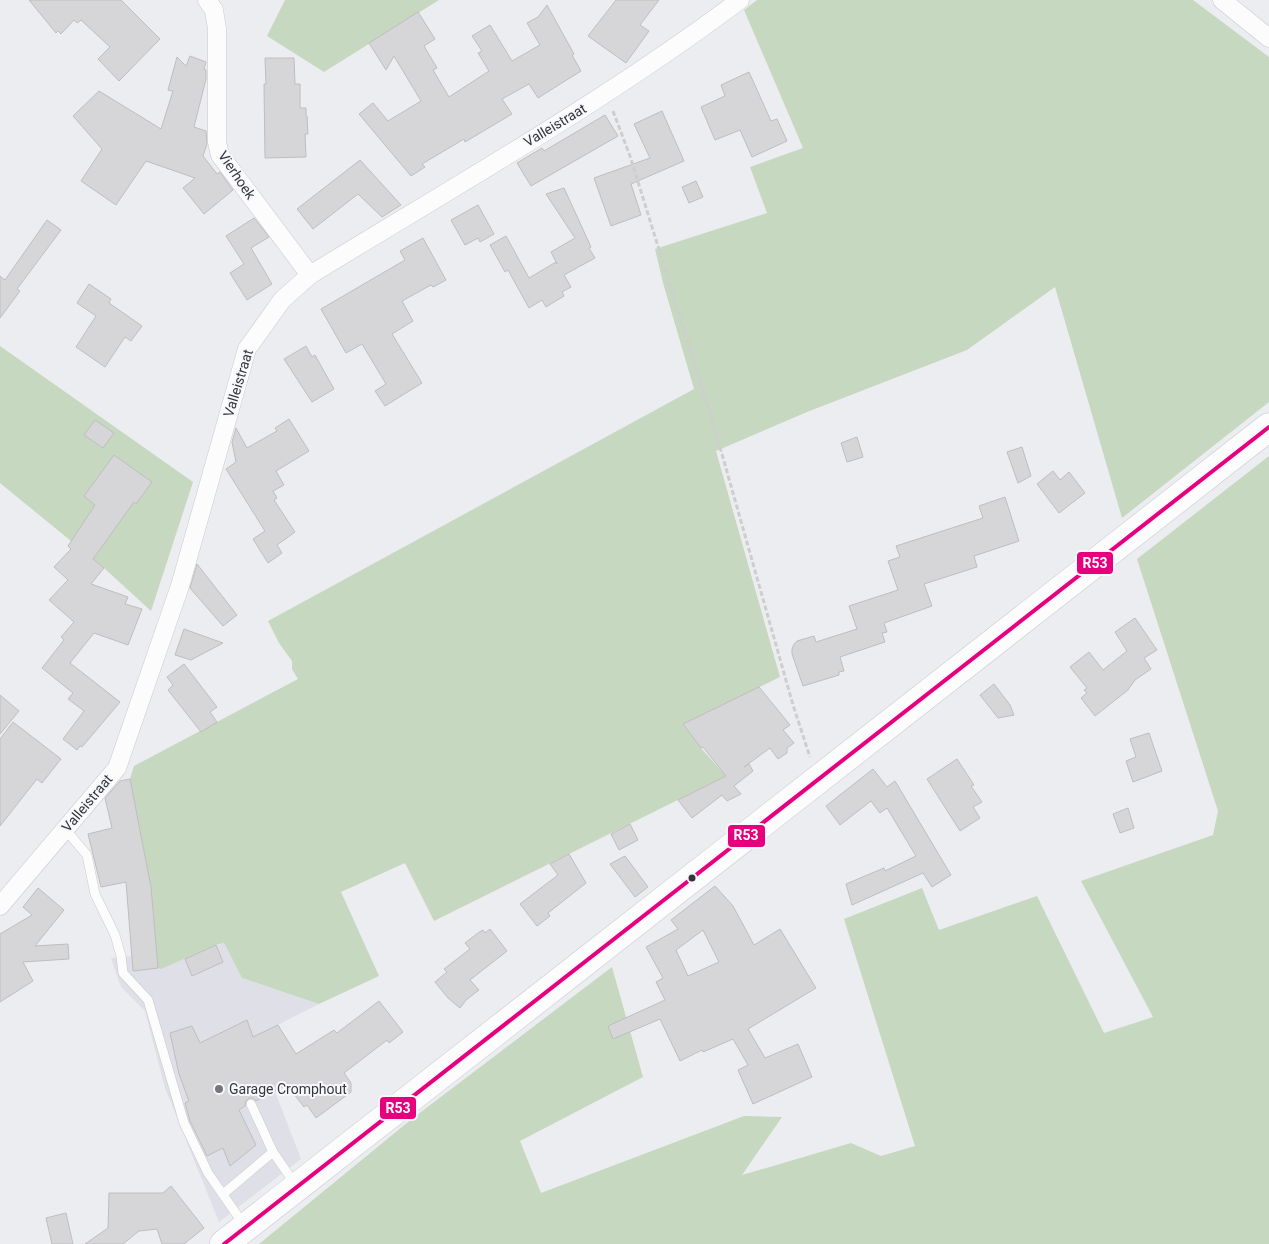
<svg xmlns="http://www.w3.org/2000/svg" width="1269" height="1244" font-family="Roboto,sans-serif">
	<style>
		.built { fill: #dedfe7 }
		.green { fill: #c6d8c0 }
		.building { fill: #d6d5d7; stroke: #bebec0; fill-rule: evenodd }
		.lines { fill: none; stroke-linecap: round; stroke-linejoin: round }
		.service-casing { stroke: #c9c9cc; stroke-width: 10 }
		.minor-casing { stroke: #c9c9cc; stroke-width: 19 }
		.primary-casing { stroke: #c9c9cc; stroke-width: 29 }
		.path { stroke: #cececf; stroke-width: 3; stroke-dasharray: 5 2.5; stroke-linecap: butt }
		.service { stroke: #fcfcfd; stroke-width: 9 }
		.minor { stroke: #fcfcfd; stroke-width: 18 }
		.primary { stroke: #fcfcfd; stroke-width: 28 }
		.bus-1-casing { stroke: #f8f9fe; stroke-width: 8 }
		.bus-1 { stroke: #e6007e; stroke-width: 4 }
		.bus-dot { fill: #363638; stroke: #f8f9fe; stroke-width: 2 }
		.poi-dot { fill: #767678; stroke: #f8f9fe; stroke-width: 2 }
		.labels { text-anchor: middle; stroke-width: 4; stroke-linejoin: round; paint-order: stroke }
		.street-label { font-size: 14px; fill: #363638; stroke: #f8f9fe }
		.poi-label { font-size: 14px; fill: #363638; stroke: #f8f9fe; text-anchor: start }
		.line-badge { stroke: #f8f9fe; stroke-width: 2 }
		.badge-label { font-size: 14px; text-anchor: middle; font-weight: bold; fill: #fff }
	</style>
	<rect width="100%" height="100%" fill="#ecedf0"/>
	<!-- built -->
	<path class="built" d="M224 943 242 978 319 1004 254 1037 301 1159 219 1222 165 1088 145 1011 121 987 111 958 157 954 158 968Z"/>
	<!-- green -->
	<path class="green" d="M285 0H439L324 72 267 36Z
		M757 0H1193L1269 57V402L1122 518 1055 287 967 350 807 412 716 451 780 677 683 724 701 748 726 776 434 921 405 863 341 892 379 976 319 1004 242 978 224 943 216 945 161 969 158 968 151 887 130 779 134 766 298 679 292 669V661L279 643 268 621 694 389 663 283 655 249 767 213 750 167 803 148 744 10Z
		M0 346 193 482 151 611 104 568 0 483Z
		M1269 456V1244H259L413 1118 612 967 643 1077 520 1141 541 1193 744 1116 782 1117 742 1175 851 1143 881 1156 915 1146 844 919 922 888 939 930 1037 896 1104 1033 1153 1017 1081 881 1213 835 1218 811 1137 559Z"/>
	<!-- building -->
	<path class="building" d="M29 0H121L160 39 119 81 98 59 110 47 81 20 77 23 74 20 61 34 58 31 56 33Z
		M616 0H659L640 25 649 31 626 63 588 36Z
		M547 5 574 54 572 55 581 71 538 98 529 84 502 99 512 114 465 142 464 139 422 164 425 167 411 176 359 114 373 103 388 121 421 101 394 56 386 70 369 43 418 12 435 39 424 46 437 68 433 70 449 97 489 71 478 53 482 51 472 36 490 25 512 61 540 45 527 23 538 17Z
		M190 56 206 62 204 69 206 70V79L194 127 206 131 207 144 203 156 217 174 220 172 233 190 204 214 183 188 195 178 146 161 116 205 81 181 102 149 73 116 99 91 161 129 173 91 168 90 177 57 186 66Z
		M265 58H294L295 84H300V108H306V116H307L308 134H305L306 157 265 158 264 84H266Z
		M749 72 771 121 777 119 787 141 752 157 740 130 715 140 701 107 725 96 721 85Z
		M662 111 684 161 631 184 641 215 611 226 594 178 650 158 634 124Z
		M605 115 618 136 531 186 517 163 542 148 544 151Z
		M360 160 401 205 382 217 358 194 313 229 297 209Z
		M696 181 703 197 689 203 682 187Z
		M564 188 591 247 589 248 595 258 564 275 571 287 562 292 564 296 546 307 542 300 529 308 508 270 505 272 490 245 506 236 529 278 556 262 557 264 551 252 575 238 546 194Z
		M478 205 494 234 480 242 478 238 465 245 451 220Z
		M254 218 269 237 251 248 272 284 247 300 230 273 244 264 226 236Z
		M47 220 61 230 17 289 20 291 0 318V276L5 280Z
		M423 238 446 280 433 287 431 285 402 301 413 321 392 334 422 383 385 406 375 391 386 384 362 344 346 353 321 309 405 260 400 251Z
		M89 284 111 299 109 303 142 326 131 341 125 337 105 367 76 347 96 316 77 303Z
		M306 346 312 357 315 355 334 389 312 402 284 359Z
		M289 419 309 451 276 471 284 485 273 491 277 498 274 500 295 532 277 545 282 553 268 563 253 539 265 531 226 469 236 462 232 442 236 428 247 448 277 431 275 428Z
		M95 420 114 433 103 448 84 435Z
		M857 437 863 457 847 462 841 443Z
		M1022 447 1031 476 1018 483 1007 452Z
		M114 455 152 482 136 504 134 502 93 559 104 568 91 584 128 597 125 604 142 609 128 645 94 633 70 663 120 702 82 747 80 746 77 750 63 739 84 711 68 699 73 693 42 668 64 640 61 637 74 622 49 600 68 580 54 567 71 549 68 546 95 505 84 496Z
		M1053 471 1060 480 1069 472 1085 493 1059 513 1037 484Z
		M1005 497 1019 541 974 556 977 567 924 584 932 606 884 623 887 632 882 633 885 642 840 657 844 671 839 672V675L803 686 792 654V649L794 644 797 641 814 636 816 642 857 629 849 606 898 590 888 561 900 557 896 546 983 518 979 506Z
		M197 564 237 615 223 626 190 588Z
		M1135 618 1157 650 1144 658 1151 669 1135 680 1128 690 1095 716 1081 698 1087 693 1084 690 1087 688 1070 667 1089 652 1103 670 1127 651 1115 632Z
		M184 629 223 643 191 660 175 655Z
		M184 664 217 707 210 712 217 722 201 732 168 690 173 685 167 677Z
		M994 684 1010 705 1014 715 998 718 980 695Z
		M759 687 790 725 783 730 794 743 787 748V753L778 759 770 748 744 767 749 764 753 771 734 786 741 794 727 801 722 795 692 818 678 800 726 776 703 747 701 748 683 724Z
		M0 695 19 711 0 734Z
		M13 722 61 759 42 783 37 779 0 826V739Z
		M1149 733 1162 771 1133 782 1126 761 1136 757 1130 739Z
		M957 759 974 785 971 786 982 802 973 807 980 818 960 831 927 779Z
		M873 769 887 787 895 781 951 875 932 887 923 873 852 905 846 884 884 868 885 871 916 856 887 808 880 813 871 801 840 825 826 806Z
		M130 779 151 887 158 968 133 971 126 882 101 887 88 834 112 828 105 798 120 781Z
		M1128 808 1134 828 1120 833 1113 814Z
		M630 824 638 840 619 850 611 834Z
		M569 854 586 883 548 913 550 916 537 926 520 904 558 875 550 864Z
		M625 856 648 887 635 897 610 864Z
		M715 886 733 906 754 945 780 929 816 988 748 1029 765 1058 798 1044 812 1077 753 1104 738 1070 748 1065 733 1039 703 1052 702 1050 680 1061 660 1019 613 1039 608 1026 665 1000 656 982 663 978 646 947 678 929 671 920ZM703 930 719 962 688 976 676 950Z
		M38 888 64 910 35 946 68 944 69 959 23 962 33 981 0 1002V934L32 915 23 907Z
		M490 929 507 951 470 980 479 990 466 1000 460 1008 448 998 435 982 447 972 444 969 470 949 465 943 478 933 483 930 485 933Z
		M216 945 223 962 192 976 185 959Z
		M379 1001 403 1032 389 1043 387 1040 344 1073 351 1083V1092L316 1118 307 1105 304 1107 287 1085 256 1101 252 1098H249L246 1101 245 1106 239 1110 256 1145 230 1166 223 1148 207 1156 190 1121 185 1103 189 1101 179 1074 170 1033 192 1026 200 1043 247 1020 253 1037 278 1025 296 1054 334 1030 337 1033Z
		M171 1186 204 1228 184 1244H162L157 1229 139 1231 123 1244H85L108 1228 109 1193H163Z
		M66 1213 73 1244H52L46 1218Z"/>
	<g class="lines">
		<!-- service casing -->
		<g class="service-casing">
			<path id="service" d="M65 829 87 855 95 894 115 935 121 956 123 973 148 1000 184 1123 208 1173 244 1225
				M251 1104 273 1152
				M223 1194 273 1152 295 1184"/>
		</g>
		<!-- minor casing -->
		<g class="minor-casing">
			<path id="minor" d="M207 0 214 10 217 29V142L220 155 310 275
				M1222 0 1269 38
				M0 906 117 768 180 586 247 349 282 300 310 275C455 186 604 102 740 0"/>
		</g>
		<!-- primary casing -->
		<g class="primary-casing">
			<path id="primary" d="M224 1244 1269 427"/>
		</g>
		<!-- path -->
		<path class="path" d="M613 111 630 156 718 440 793 705 810 757"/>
		<!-- service -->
		<use href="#service" class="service"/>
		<!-- minor -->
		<use href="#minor" class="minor"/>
		<!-- primary -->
		<use href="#primary" class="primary"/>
		<!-- bus-1 casing -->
		<g class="bus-1-casing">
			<path id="bus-1" d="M224 1244 1269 427"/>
		</g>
		<!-- bus-1 -->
		<use href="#bus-1" class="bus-1"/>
	</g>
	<!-- markers -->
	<circle class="bus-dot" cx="692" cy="878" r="4.5"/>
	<circle class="poi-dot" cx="219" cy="1089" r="5"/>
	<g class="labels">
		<!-- street labels -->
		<g class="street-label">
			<text transform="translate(555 125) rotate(-31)" y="5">Valleistraat</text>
			<text transform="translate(237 175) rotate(56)" y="5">Vierhoek</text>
			<text transform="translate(238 383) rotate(-73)" y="5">Valleistraat</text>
			<text transform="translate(87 803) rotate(-50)" y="5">Valleistraat</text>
		</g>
		<!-- poi labels -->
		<g class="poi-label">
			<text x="229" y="1094">Garage Cromphout</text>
		</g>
	</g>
	<g class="line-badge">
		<rect x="1076" y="551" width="38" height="24" rx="5" fill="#e6007e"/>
		<rect x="727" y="824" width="39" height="24" rx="5" fill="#e6007e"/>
		<rect x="379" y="1096" width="38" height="24" rx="5" fill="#e6007e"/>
	</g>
	<g class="badge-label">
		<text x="1095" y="568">R53</text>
		<text x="746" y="840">R53</text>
		<text x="398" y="1113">R53</text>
	</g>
</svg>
